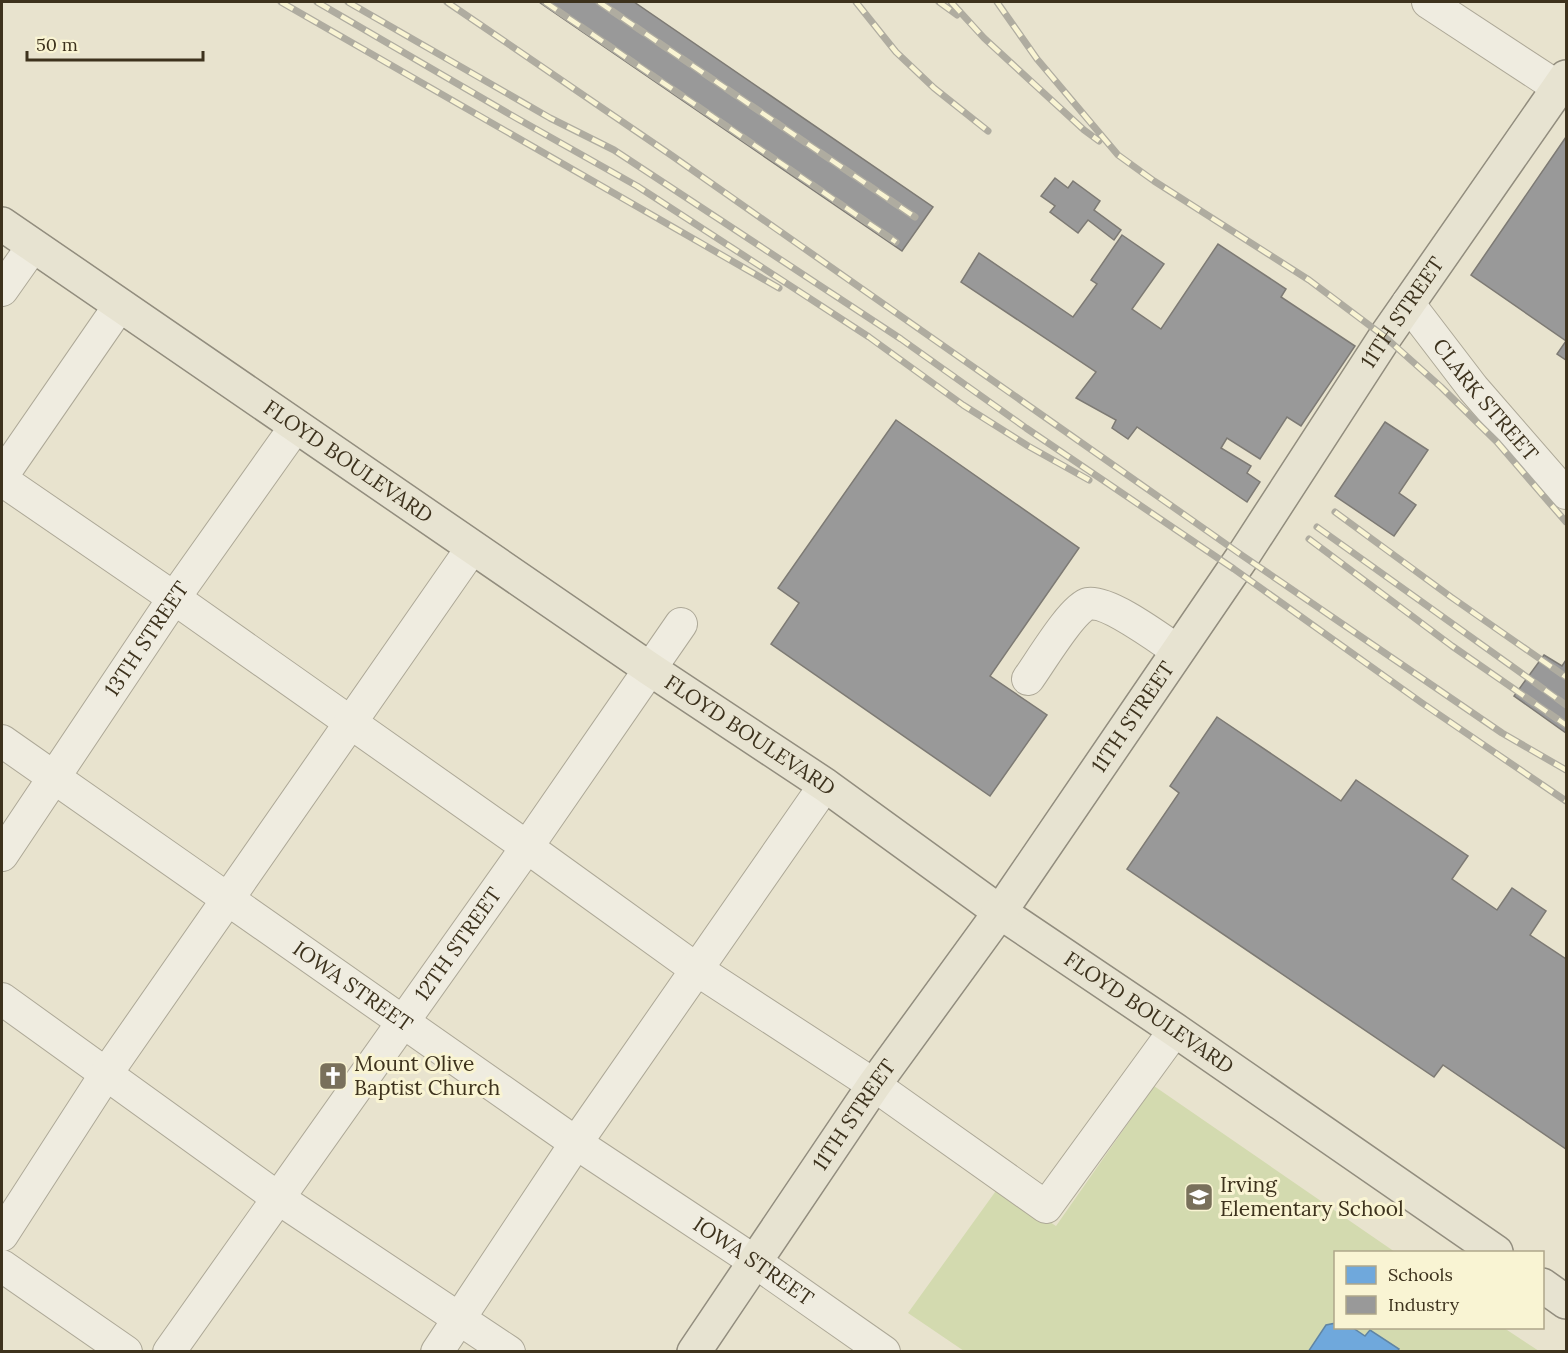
<svg xmlns="http://www.w3.org/2000/svg" width="1568" height="1353" font-family="Lora,serif">
	<style>
		.green { fill: #d3daaf }
		.schools { fill: #6fa8dc; stroke: #6085a3; stroke-width: 1.5 }
		.industry { fill: #999; stroke: #7d7a74; stroke-width: 1.5 }
		.lines { fill: none; stroke-linecap: round; stroke-linejoin: round }
		.minor-casing { stroke: #ada897; stroke-width: 34 }
		.major-casing { stroke: #928d7e; stroke-width: 36 }
		.minor { stroke: #efece0; stroke-width: 32 }
		.major { stroke: #e7e3d1; stroke-width: 33 }
		.rail-casing { stroke: #afaca0; stroke-width: 7 }
		.rail { stroke: #f9f4d3; stroke-width: 4.5; stroke-dasharray: 14; stroke-linecap: butt }
		.labels { text-anchor: middle; stroke-width: 6; stroke-linejoin: round; paint-order: stroke }
		.street-label { font-size: 21px; fill: #3d321d; stroke: #f9f4d3 }
		.poi-label { font-size: 21px; fill: #3d321d; stroke: #f9f4d3; text-anchor: start }
	</style>
	<rect width="100%" height="100%" fill="#e8e3ce"/>
	<!-- green -->
	<path class="green" d="M1154 1086 1395 1252H1336L1335 1323 1326 1325 1308 1351H964L908 1313 998 1188 1056 1226Z
		M1353 1328H1504L1539 1351H1397L1398 1349 1370 1330 1365 1336Z"/>
	<!-- schools -->
	<path class="schools" d="M1336 1323V1328H1353L1365 1336 1370 1330 1399 1349 1397 1352H1308L1326 1325Z"/>
	<!-- industry -->
	<path class="industry" d="M539 2H634L933 207 902 251Z
		M1566 137V360L1557 354 1566 341 1471 275Z
		M1055 178 1068 188 1073 181 1100 201 1094 210 1121 230 1114 240 1088 220 1078 233 1050 212 1055 206 1041 196Z
		M1122 235 1164 264 1132 309 1161 329 1218 244 1286 289 1281 297 1355 346 1301 426 1287 417 1260 459 1227 438 1221 448 1251 466 1247 473 1260 482 1247 502 1137 427 1128 439 1112 428 1116 420 1076 398 1096 372 961 282 979 253 1073 317 1097 284 1091 280Z
		M896 420 1079 548 990 676 1047 715 990 796 771 644 799 603 778 588Z
		M1385 422 1428 450 1399 493 1416 505 1394 536 1335 496Z
		M1544 655 1562 666 1566 660V733L1514 696Z
		M1217 717 1341 801 1356 780 1468 856 1452 879 1497 910 1512 888 1546 911 1530 935 1566 959V1149L1443 1065 1434 1077 1127 869 1179 793 1170 786Z"/>
	<g class="lines">
		<!-- minor casing -->
		<g class="minor-casing">
			<g id="minor">
				<path d="M1428 2 1559 88"/>
				<path d="M2 290 33 246"/>
				<path id="s1" d="M1408 303 1473 388 1561 489 1566 493"/>
				<path d="M2 476 120 305"/>
				<path d="M2 480 174 598 527 847 696 969 874 1085 1046 1207 1175 1030"/>
				<path d="M1028 679C1039 664 1073 607 1088 604 1108 600 1160 639 1178 651"/>
				<path id="s2" d="M2 741 576 1143 754 1261 884 1352"/>
				<path id="s3" d="M2 855 174 598 296 426"/>
				<path d="M2 999 278 1198 509 1352"/>
				<path d="M2 1235 106 1074 472 548"/>
				<path d="M2 1266 126 1352"/>
				<path id="s4" d="M169 1352 527 847 681 624"/>
				<path d="M437 1352 576 1143 825 785"/>
			</g>
		</g>
		<!-- major casing -->
		<g class="major-casing">
			<g id="major">
				<path id="s5" d="M2 224 650 669 825 785 1000 912 1175 1030 1496 1252"/>
				<path d="M1542 1285 1566 1302"/>
				<path id="s6" d="M694 1352 874 1085 1000 912 1243 556 1385 337 1566 77"/>
			</g>
		</g>
		<!-- minor -->
		<use href="#minor" class="minor"/>
		<!-- major -->
		<use href="#major" class="major"/>
		<!-- rail casing -->
		<g class="rail-casing">
			<path id="rail" d="M281 2 779 288
				M317 2 518 119 637 186 869 337 963 405 1028 446 1089 480
				M348 2 550 118 614 150 901 339 1026 428 1234 569 1422 703 1566 801
				M447 2 671 155 1243 556 1502 733 1566 770
				M545 2 896 242
				M599 2 915 217
				M856 2 896 52 934 88 988 131
				M939 2 957 15
				M951 2 984 38 1084 130 1099 141
				M997 2 1037 59 1118 155 1154 181 1309 280 1385 337 1441 387 1497 442 1566 522
				M1335 512 1451 597 1566 677
				M1317 527 1566 705
				M1309 539 1452 646 1566 725"/>
		</g>
		<!-- rail -->
		<use href="#rail" class="rail"/>
	</g>
	<!-- icons -->
	<defs>
		<g id="church-square" transform="scale(1.5)"><rect x="-9" y="-9" width="18" height="18" rx="4" fill="#79705b" stroke="#f9f4d3"/><path d="M-1.2-6h2.4v3.5h3.3v2.4h-3.3V6h-2.4V-.1h-3.3v-2.4h3.3Z" fill="#fff"/></g>
		<g id="school-square" transform="scale(1.5)"><rect x="-9" y="-9" width="18" height="18" rx="4" fill="#79705b" stroke="#f9f4d3"/><path d="M0-5L7-2L0 1L-7-2ZM-4 1L0 2.5L4 1V4Q0 6-4 4Z" fill="#fff"/></g>
	</defs>
	<g fill-rule="evenodd">
		<use href="#church-square" x="333" y="1076"/>
		<use href="#school-square" x="1199" y="1197"/>
	</g>
	<g class="labels">
		<!-- street labels -->
		<g class="street-label">
			<text dy="7" stroke="none"><textPath href="#s6" startOffset="1258">11TH STREET</textPath></text>
			<text dy="7" stroke="none"><textPath href="#s1" startOffset="124">CLARK STREET</textPath></text>
			<text dy="7" stroke="none"><textPath href="#s5" startOffset="420">FLOYD BOULEVARD</textPath></text>
			<text dy="7" stroke="none"><textPath href="#s3" startOffset="260">13TH STREET</textPath></text>
			<text dy="7" stroke="none"><textPath href="#s6" startOffset="772">11TH STREET</textPath></text>
			<text dy="7" stroke="none"><textPath href="#s5" startOffset="906">FLOYD BOULEVARD</textPath></text>
			<text dy="7" stroke="none"><textPath href="#s4" startOffset="500">12TH STREET</textPath></text>
			<text dy="7" stroke="none"><textPath href="#s2" startOffset="428">IOWA STREET</textPath></text>
			<text dy="7" stroke="none"><textPath href="#s5" startOffset="1392">FLOYD BOULEVARD</textPath></text>
			<text dy="7" stroke="none"><textPath href="#s6" startOffset="286">11TH STREET</textPath></text>
			<text dy="7" stroke="none"><textPath href="#s2" startOffset="914">IOWA STREET</textPath></text>
		</g>
		<!-- poi labels -->
		<g class="poi-label">
			<text x="354" y="1071">Mount Olive<tspan x="354" dy="24">Baptist Church</tspan></text>
			<text x="1220" y="1192">Irving<tspan x="1220" dy="24">Elementary School</tspan></text>
		</g>
	</g>
	<!-- border -->
	<rect width="1568" height="1353" fill="none" stroke="#3d321d" stroke-width="6"/>
	<!-- legend -->
	<rect x="1334" y="1251" width="210" height="78" fill="#f9f4d3" stroke="#aea68a" stroke-width="1.5"/>
	<rect x="1346" y="1266" width="30" height="18" fill="#6fa8dc" stroke="#aea68a" stroke-width="1.5"/>
	<text x="1388" y="1281" font-size="18" fill="#3d321d">Schools</text>
	<rect x="1346" y="1296" width="30" height="18" fill="#999999" stroke="#aea68a" stroke-width="1.5"/>
	<text x="1388" y="1311" font-size="18" fill="#3d321d">Industry</text>
	<!-- scale -->
	<path d="M27 51v9h176v-9" fill="none" stroke="#3d321d" stroke-width="3"/>
	<text x="36" y="51" font-size="18" fill="#3d321d" stroke="#f9f4d3" stroke-width="4.5" paint-order="stroke">50 m</text>
</svg>
